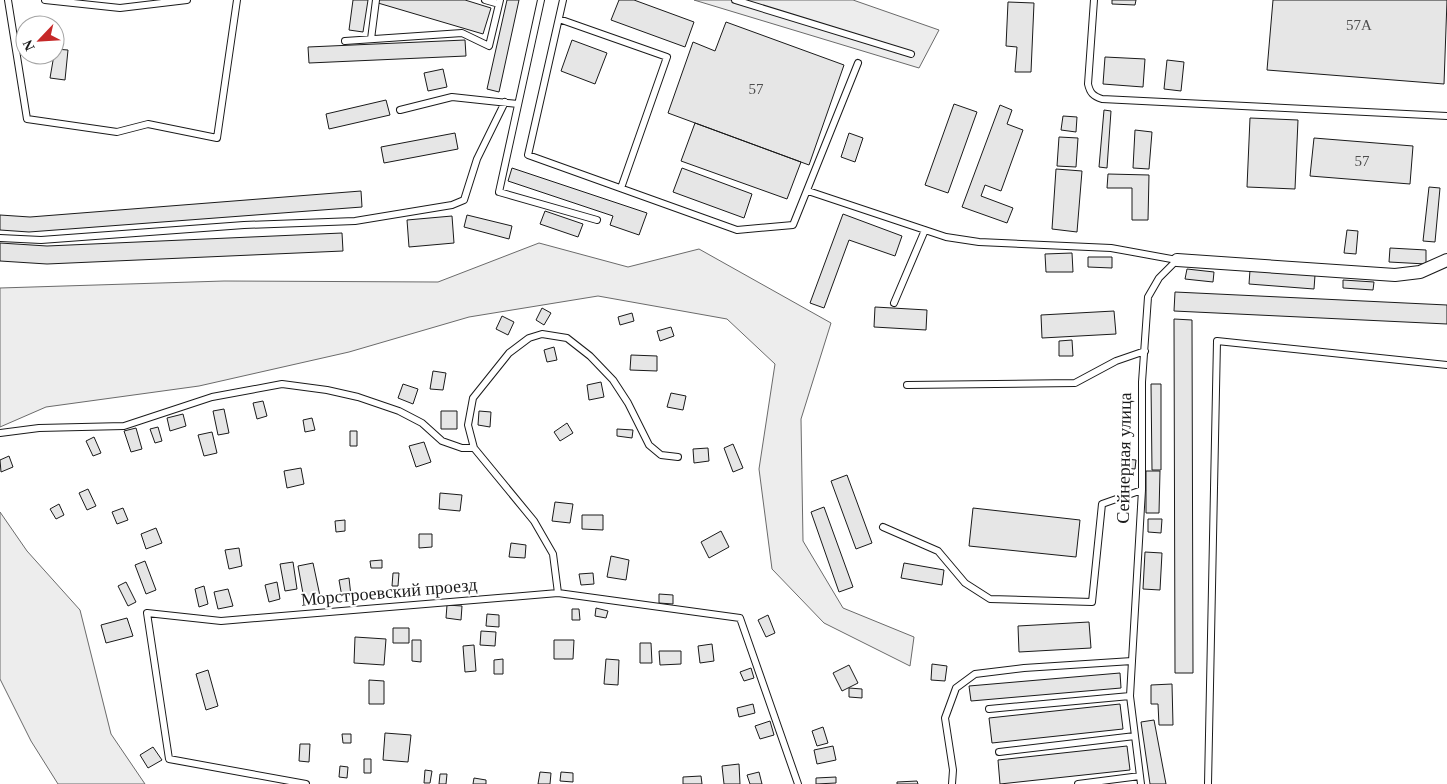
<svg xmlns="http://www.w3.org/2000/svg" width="1447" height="784" font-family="'Times New Roman',serif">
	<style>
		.built { fill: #ededed; stroke: #6a6a6a }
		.building { fill: #e6e6e6; stroke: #1a1a1a }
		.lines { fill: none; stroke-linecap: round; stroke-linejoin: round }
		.lane-casing { stroke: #1a1a1a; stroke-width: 8 }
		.street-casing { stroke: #1a1a1a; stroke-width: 14 }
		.lane { stroke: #fff; stroke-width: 6 }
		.street { stroke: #fff; stroke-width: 12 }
		.labels { text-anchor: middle; stroke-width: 4; stroke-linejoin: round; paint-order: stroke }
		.number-label { font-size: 15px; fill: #4d4d4d }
		.street-label { font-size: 18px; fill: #1a1a1a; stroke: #fff }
	</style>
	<rect width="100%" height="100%" fill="#fff"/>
	<!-- built -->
	<path class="built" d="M694 0H853L939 30 919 68Z
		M539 243 628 267 699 249 831 323 801 419 803 541 843 608 914 637 910 666 824 623 772 569 759 469 775 364 727 319 598 296 469 317 349 352 199 386 46 407 0 427V288L224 281 438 282Z
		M0 512 27 551 80 610 111 734 145 784H58L31 741 0 679Z"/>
	<!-- building -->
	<path class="building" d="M353 0H368L363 32 349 30Z
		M379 0H465L491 8 483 34 378 3Z
		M507 0H519L499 92 487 89Z
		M619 0H634L694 22 685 47 611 20Z
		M1112 0H1136L1135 5 1112 4Z
		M1273 0H1447L1444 84 1267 70Z
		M1008 2 1034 3 1031 72H1015L1017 47 1006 46Z
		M726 22 844 65 809 165 668 113 693 42 715 51Z
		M465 40 466 56 309 63 308 47Z
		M572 40 607 53 595 84 561 71Z
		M55 49 68 50 65 80 50 78Z
		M1105 57 1145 59 1143 87 1103 84Z
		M1167 60 1184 62 1181 91 1164 89Z
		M443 69 447 87 428 91 424 73Z
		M386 100 390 115 329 129 326 114Z
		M954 104 977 112 948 193 925 185Z
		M1000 105 1012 110 1007 124 1023 130 1001 191 985 185 981 196 1013 208 1007 223 962 207Z
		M1104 110 1111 111 1107 168 1099 167Z
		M1063 116 1077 117 1076 132 1061 130Z
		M1250 118 1298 120 1295 189 1247 187Z
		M695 123 801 162 787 199 681 161Z
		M1135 130 1152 132 1149 169 1133 168Z
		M455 133 458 149 384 163 381 147Z
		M849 133 863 138 855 162 841 157Z
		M1059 137 1078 138 1076 167 1057 166Z
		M1314 138 1413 146 1410 184 1310 176Z
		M512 168 647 213 639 235 610 225 613 216 508 181Z
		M682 168 752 194 744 218 673 192Z
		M1056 169 1082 171 1077 232 1052 229Z
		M1108 174 1149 175 1148 220H1132V188H1107Z
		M1429 187 1440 188 1435 242 1423 241Z
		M361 191 362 207 29 232 0 230V215L30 217Z
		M545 211 583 224 578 237 540 224Z
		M843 214 902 236 895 256 849 240 824 308 810 303Z
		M467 215 512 226 509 239 464 227Z
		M452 216 454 243 409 247 407 220Z
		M1347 230 1358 231 1356 254 1344 253Z
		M342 233 343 251 47 264 0 261V243L47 246Z
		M1390 248 1426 250V264L1389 262Z
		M1072 253 1073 272H1046L1045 254Z
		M1088 257H1112V268L1088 267Z
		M1187 269 1214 272 1213 282 1185 279Z
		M1250 270 1315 275 1314 289 1249 284Z
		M1343 280 1374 282 1373 290 1343 288Z
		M1175 292 1447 305V324L1174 311Z
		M875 307 927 310 926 330 874 327Z
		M542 308 551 313 544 325 536 320Z
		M1114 311 1116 334 1042 338 1041 315Z
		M632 313 634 321 620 325 618 317Z
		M502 316 514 322 508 335 496 329Z
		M1174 319 1192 320 1193 673H1175Z
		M671 327 674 336 660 341 657 331Z
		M1072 340 1073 356H1059V341Z
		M554 347 557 360 547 362 544 350Z
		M631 355 657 356V371L630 370Z
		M433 371 446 373 443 390 430 389Z
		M601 382 604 397 589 400 587 385Z
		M403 384 418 389 413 404 398 398Z
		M1151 384H1161V470H1152Z
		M671 393 686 396 683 410 667 407Z
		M263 401 267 416 257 419 253 403Z
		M224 409 229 433 218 435 213 411Z
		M441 411H457V429H441Z
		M479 411 491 412 490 427 478 425Z
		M183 414 186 426 170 431 167 418Z
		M312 418 315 430 305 432 303 420Z
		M567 423 573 433 560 441 554 432Z
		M158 427 162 441 155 443 150 429Z
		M136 428 142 449 131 452 124 431Z
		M617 429 633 430 632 438 617 436Z
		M350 431H357V446H350Z
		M212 432 217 453 204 456 198 435Z
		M94 437 101 453 93 456 86 441Z
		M424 442 431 462 416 467 409 446Z
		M733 444 743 468 733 472 724 448Z
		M708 448 709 461 694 463 693 449Z
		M9 456 13 467 1 472 0 460Z
		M1124 459 1136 460 1135 469 1124 468Z
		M301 468 304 484 287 488 284 471Z
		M1146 471H1160L1159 513H1146Z
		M847 475 872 543 856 549 831 481Z
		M88 489 96 506 87 510 79 493Z
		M440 493 462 495 460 511 439 509Z
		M555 502 573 504 570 523 552 521Z
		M59 504 64 515 56 519 50 509Z
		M824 507 853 587 839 592 811 512Z
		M123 508 128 520 117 524 112 512Z
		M973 508 1080 520 1076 557 969 546Z
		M582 515H603V530L582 529Z
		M1148 519H1162L1161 533 1148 532Z
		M345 520V531L336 532 335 521Z
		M156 528 162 543 146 549 141 534Z
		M721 531 729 547 709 558 701 542Z
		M419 534H432V547L419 548Z
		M511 543 526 545 525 558 509 557Z
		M239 548 242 566 229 569 225 550Z
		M1145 552 1162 553 1160 590 1143 589Z
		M611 556 629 560 626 580 607 577Z
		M382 560V568H371L370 561Z
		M145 561 156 590 146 594 135 565Z
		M293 562 297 589 285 591 280 564Z
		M313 563 320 596 304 599 298 566Z
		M904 563 944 570 942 585 901 578Z
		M393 573H399L398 586H392Z
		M593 573 594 584 581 585 579 574Z
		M349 578 351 596 342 597 339 580Z
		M126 582 136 602 128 606 118 586Z
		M277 582 280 599 269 602 265 585Z
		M204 586 208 604 199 607 195 589Z
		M228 589 233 606 218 609 214 592Z
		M659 594 673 595V604L659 603Z
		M447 605 462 606 461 620 446 618Z
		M596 608 608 611 606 618 595 616Z
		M572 609H579L580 620H572Z
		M487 614 499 615V627L486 626Z
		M768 615 775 633 766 637 758 620Z
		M127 618 133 636 106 643 101 625Z
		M1089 622 1091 648 1019 652 1018 626Z
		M393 628H409V643H393Z
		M481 631 496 632 495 646 480 645Z
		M355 637 386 639 384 665 354 663Z
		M412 640H421V662L412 661Z
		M554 640H574L573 659H554Z
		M640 643H651L652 663H640Z
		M712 644 714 661 700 663 698 646Z
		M474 645 476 671 465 672 463 646Z
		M659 651H681V664L660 665Z
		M503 659V674H494V660Z
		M606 659 619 660 618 685 604 684Z
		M932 664 947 666 945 681 931 680Z
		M849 665 858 683 842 691 833 673Z
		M751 668 754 678 744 681 740 672Z
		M208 670 218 706 206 710 196 674Z
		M1120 673 1121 688 971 701 969 686Z
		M369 680 384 681V704H369Z
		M1172 684 1173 725H1159L1158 704H1151V685Z
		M849 688 862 689V698L849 697Z
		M753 704 755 713 739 717 737 708Z
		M1120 704 1123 729 992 743 989 718Z
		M1154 720 1166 784H1150L1141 722Z
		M770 721 774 735 760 739 755 726Z
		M823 727 828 743 817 746 812 731Z
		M385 733 411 735 408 762 383 760Z
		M342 734H351V743H343Z
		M300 744H310L309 762 299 761Z
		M833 746 836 760 817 764 814 750Z
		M1127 746 1130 770 1000 784 998 760Z
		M153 747 162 760 148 768 140 755Z
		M364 759H371V773H364Z
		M739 764 740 784H724L722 766Z
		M340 766 348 767 347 778 339 777Z
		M425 770 432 771 430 783H424Z
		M540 772 551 773 550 784H538Z
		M561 772 573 773V782L560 781Z
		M759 772 762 784H750L747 775Z
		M440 774H447L446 784H439Z
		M701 776 702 784H683V777Z
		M836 777V783L816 784V778Z
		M474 778 486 780V784H473Z
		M917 781 918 784H897V782Z"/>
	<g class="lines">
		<!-- lane casing -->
		<g class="lane-casing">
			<path id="lane" d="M8 0 27 119 117 132 148 124 217 138 237 0
				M45 0 120 8 187 0
				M485 0 499 4
				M541 0 499 192 597 220
				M563 0 528 155 737 230 793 225 858 63
				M735 0 911 54
				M1094 0 1088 84C1090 93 1093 96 1102 99L1447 116
				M559 19 667 57 621 188
				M371 39 376 0
				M345 41 462 33 489 46 500 0
				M400 110 452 97 518 104
				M808 191 946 237 979 242 1111 248 1177 260
				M0 238 41 240 244 225 355 221 452 205 464 200 477 159 505 102
				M894 303 925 230
				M907 385 1075 383 1116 361 1145 351
				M0 433 39 428 124 426 212 397 282 384 327 390 358 397 399 411 422 423 442 441 462 448H474
				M883 527 938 551 965 583 990 599 1092 602 1102 504 1142 490
				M558 593 553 554 534 521 474 448 468 425 473 398 509 353 529 338 542 334 567 338 590 356 613 380 628 403 649 445 661 455 678 457
				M1132 661 1130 696 1141 784
				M989 709 1130 696
				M999 752 1135 736
				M306 784 169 759 147 613 221 621 558 593 740 618 798 784
				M952 784 953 770 945 718 956 688 975 674 1024 668 1132 661 1142 490V382L1148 297 1159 278 1177 260
				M1078 784 1140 776
				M1208 784 1217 341 1447 365"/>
		</g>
		<!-- street casing -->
		<g class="street-casing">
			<path id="street" d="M1177 260 1395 275 1420 272 1447 260"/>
		</g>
		<!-- lane -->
		<use href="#lane" class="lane"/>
		<!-- street -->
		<use href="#street" class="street"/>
	</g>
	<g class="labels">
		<!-- number labels -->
		<g class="number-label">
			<text x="1359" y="30">57А</text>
			<text x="756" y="94">57</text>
			<text x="1362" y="166">57</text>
		</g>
		<!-- street labels -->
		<g class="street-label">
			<text transform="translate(1124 458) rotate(-89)" y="6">Сейнерная улица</text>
			<text transform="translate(389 592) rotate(-5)" y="6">Морстроевский проезд</text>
		</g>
	</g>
	<!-- north arrow -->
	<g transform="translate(40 40) rotate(245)"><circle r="24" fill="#ffffff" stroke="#a3a3a3"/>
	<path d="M0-4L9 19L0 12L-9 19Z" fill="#c62828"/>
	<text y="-8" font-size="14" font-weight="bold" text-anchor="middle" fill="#1a1a1a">N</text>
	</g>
</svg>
